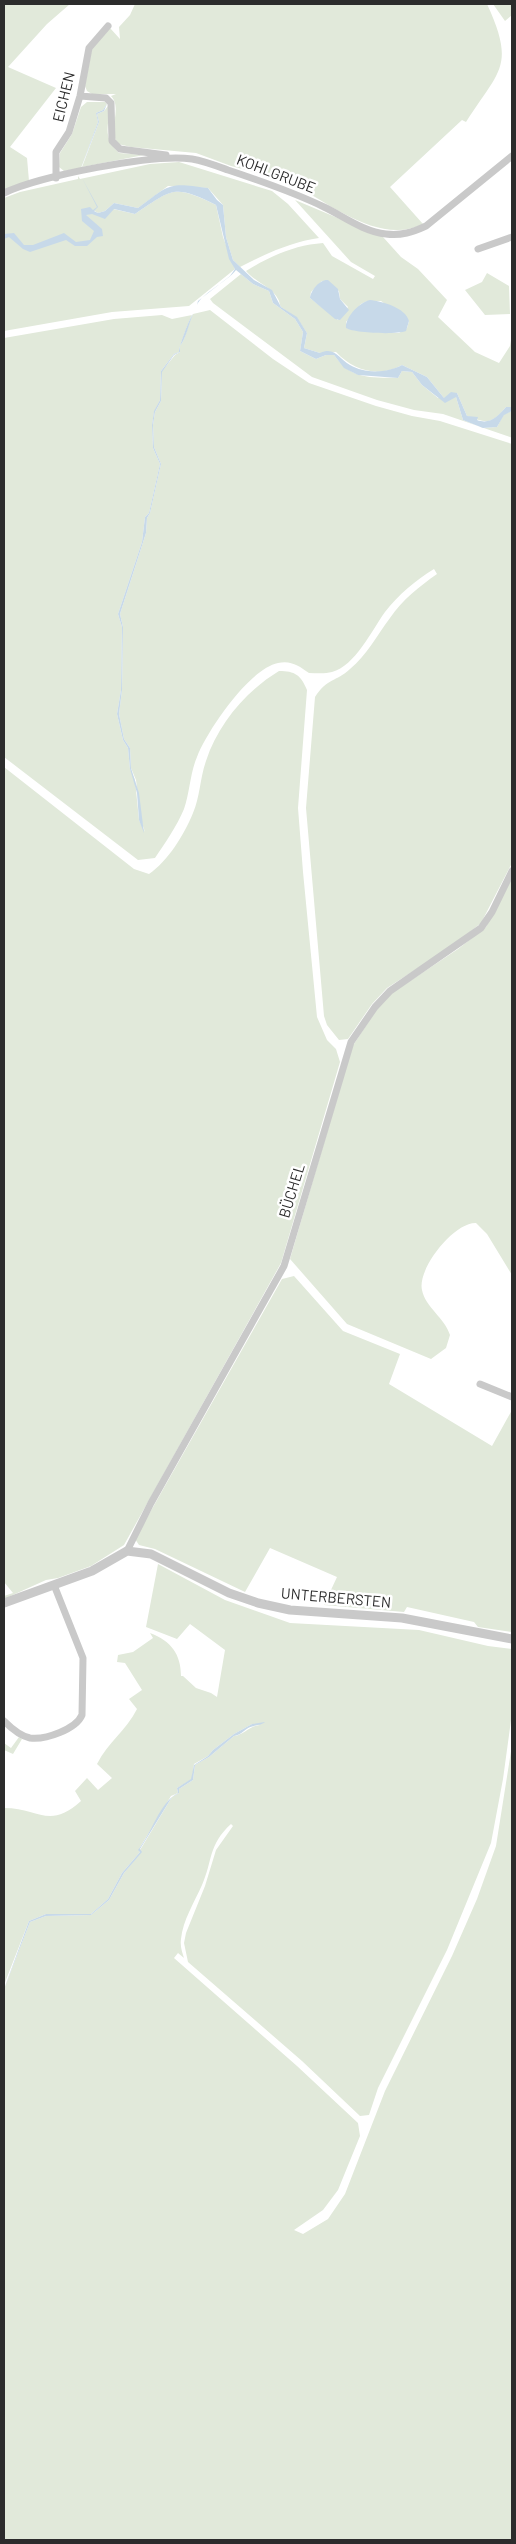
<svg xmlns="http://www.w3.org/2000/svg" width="516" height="2544" font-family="Barlow,sans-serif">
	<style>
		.green { fill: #e1e9da; fill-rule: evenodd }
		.water { fill: #c7d9e9 }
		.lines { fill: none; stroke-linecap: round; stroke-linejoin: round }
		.minor { stroke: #c9c9c9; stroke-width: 7 }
		.tertiary { stroke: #c9c9c9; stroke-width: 9 }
		.labels { text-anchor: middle; stroke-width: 5; stroke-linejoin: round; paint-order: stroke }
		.street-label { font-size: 15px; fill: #2c2c2c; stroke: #fff }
	</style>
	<rect width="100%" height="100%" fill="#fff"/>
	<!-- green -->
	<path class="green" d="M4 4H70L47 24 8 67 56 88 10 147 27 158 29 181 4 190Z
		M135 4H487C516 67 499 70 466 122L462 120 390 187 423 224C381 245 333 206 296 186L290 180 276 178 231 166 196 153 131 147 118 144C107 130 123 108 111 96L116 94H92L87 91 85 86 92 48 110 28 120 39 119 27 130 15Z
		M493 4H512V15L505 21Z
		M87 102H105L107 104 103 110 96 113 98 122 81 168 64 171 59 167 60 153 72 134 81 107Z
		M108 106 110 110C107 130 104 138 119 153L144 155 82 167 99 122 97 114 104 111Z
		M179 162 272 191 288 204 319 238C291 242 265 254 240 267L233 260 226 237 223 205 208 188 168 186 138 208 114 203 105 211 98 213 93 210 90 213 106 217 113 209 135 214C173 189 172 184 216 205L223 237 235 269 189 306 112 312 4 331V198L20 192 78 179V176L80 179 150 164Z
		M295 200 383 237 401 257 418 269 447 300 438 317 475 352 499 363 510 346 512 334V407H506C491 425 487 423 467 416L457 393 444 398 427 377 402 365C379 378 354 371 336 352L320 353 304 348 307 333 297 318 281 307C279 304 280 302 278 299 273 288 254 281 246 271 270 256 295 245 323 243L332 256 373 279 375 276 351 262ZM322 281 339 291 340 299 348 307 338 320 310 298 311 292ZM367 301H381L409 321 407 328 399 333 348 329 346 322 361 304Z
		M487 273 509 286 510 314 485 315 465 290 482 282Z
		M241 274 253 284 269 291 273 303 295 319 303 332 300 351 316 359 326 355H334C352 380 369 377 398 378L402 371 412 372 422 385 438 398 456 397 463 420 483 428 497 427 504 414 512 411V438L510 437 443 414 414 410 377 400 312 377 213 303 210 299Z
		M210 310 273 359 309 383 376 406 412 416 440 421 512 444V863L481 923 455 944 387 988 372 1004 348 1039 339 1040 327 1025 324 1016 306 808 315 697C327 678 336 682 350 669 367 655 377 635 390 618 402 600 420 586 437 574L434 569C416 580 398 595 385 612 372 630 355 666 332 672 325 674 316 673 309 673 299 666 291 660 278 663 249 669 207 731 197 757 190 773 190 792 184 809 177 826 165 843 155 858L138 860 4 757V338L114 319 162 315 172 319 192 315C189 321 179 346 179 352L174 354 161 371 160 400 154 412 152 425 153 448 160 464 149 513 145 517 142 542 118 614 122 627 121 690 117 714 123 740 128 748 130 769 135 780 139 820 145 832 141 820 136 780 131 768 130 748 124 739 119 714 122 690 123 627 120 614 146 533 147 518 150 513 161 464 154 447 153 425 155 412 161 401 162 371 175 355 180 352V346C187 337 187 325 193 314Z
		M279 671C295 671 301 675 307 690L298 808 303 872 317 1017 327 1040 336 1049 340 1062 281 1263 124 1545 91 1566 58 1578 46 1580 4 1599V1596L13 1593 4 1582V767L134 869 149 874C168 861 184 835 193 813 200 797 200 778 206 761 218 724 246 691 279 671Z
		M512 876V1275L487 1234 476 1223C454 1222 417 1269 422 1290 425 1307 445 1318 450 1335L446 1348 431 1359 347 1324 290 1259 352 1047 377 1009 392 993 458 949 486 927Z
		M294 1276 343 1331 400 1354 389 1384 492 1446 512 1410V1632L478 1627 474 1622 407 1607 404 1612 324 1605 337 1577 270 1548 245 1592 155 1549 139 1545 135 1539 282 1279Z
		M158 1564 225 1600 290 1623 419 1630 488 1646 512 1649V1713L503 1779 491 1843 447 1950 378 2088 369 2115 360 2116 302 2061 188 1962 184 1943 186 1933 205 1886 216 1850 233 1826 231 1824C208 1845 213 1860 202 1885 194 1903 183 1920 181 1939 180 1946 182 1952 184 1958L178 1953 174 1958 297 2066 358 2123 360 2136 338 2190 323 2210 294 2230 303 2234 328 2219 345 2194 385 2091 452 1956 477 1899 496 1846 512 1745V2540H4V1989L30 1922 46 1916 91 1915 109 1900 124 1873 141 1852 140 1850 172 1797 179 1793V1789L193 1780 195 1765 209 1757 234 1736C244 1735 249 1726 260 1725L252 1724 234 1734 213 1750 208 1756 194 1764 192 1779 177 1788 178 1793 171 1796 139 1849 140 1852 122 1873 108 1899 91 1914H46L29 1921 4 1985V1808C39 1808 49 1830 81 1801L75 1791 87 1778 98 1790 112 1778 97 1764C108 1742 126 1731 137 1709L129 1699 142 1690 125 1663 117 1662 118 1655 133 1652 153 1638 150 1633C171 1641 181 1654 181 1676H183L196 1688 211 1693 217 1697 225 1650 190 1624 177 1639 146 1627Z
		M19 1737 22 1739 13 1754 4 1750V1743L11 1748Z"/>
	<!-- water -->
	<path class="water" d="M107 104 104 111 97 114 99 122 81 168 98 122 96 113 103 110Z
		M82 178 98 207 94 211 98 213 105 211 114 203 138 208C170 184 168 182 208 188L217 200 223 205 226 237 233 260 254 280 272 290 281 307 297 317 307 333 304 348 320 353C335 346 339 359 350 365 365 374 387 373 402 365L427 377 444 398 451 392 457 393 467 416 478 417 477 420C490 425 498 416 506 407H512V411L504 415 497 427 483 428 463 420 456 397 445 403 422 385 412 372 402 371 398 378 358 375 344 368 334 355H326L316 359 300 351 303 332 295 319 273 303 269 291 253 284 236 270C227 282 202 293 197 305L198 301 230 276 235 269 229 259 216 205C173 184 173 189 135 214L114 209 105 219 92 214 86 215 102 229 103 236 97 237 87 246H75L66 240 30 252 23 249 9 237 4 239V234L14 233 24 245H33L64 233 76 242 90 240 94 231 82 221 81 209 90 207 93 210 97 207Z
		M328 280 338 289 340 299 349 310 340 320 335 319 310 298C311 290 320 279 328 280Z
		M370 300C382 301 406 308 409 321L406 331C396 335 354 333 346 328 345 317 360 302 370 300Z
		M193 314C188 325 187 337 180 346V352L174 355 162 372 161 401 155 412 153 425 154 447 161 464 150 513 147 518 146 533 120 614 123 627 122 690 119 714 124 739 130 748 131 768 139 793 144 833 139 820 137 793 130 769 128 748 123 740 117 714 121 690 122 627 118 614 142 542 145 517 149 513 160 464 153 448 152 425 154 411 160 400 161 371 174 354 179 352C179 346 189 319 193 314Z
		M265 1722C262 1725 259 1724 254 1726 246 1727 242 1735 234 1736L209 1757 195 1765 193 1780 179 1789V1793L172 1797 140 1849 142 1852 124 1873 109 1900 91 1915 46 1916 30 1922 4 1989 29 1921 46 1914H91L108 1899 122 1873 140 1852 138 1850C152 1833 159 1803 178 1793L177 1788 191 1779 194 1765 208 1756 213 1750 234 1734 252 1724Z"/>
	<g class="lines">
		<!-- minor -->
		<path class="minor" d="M80 96 106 98 111 103 112 141 120 149 166 155
			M56 178V152L69 132 80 96 89 48 108 26
			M4 193C39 176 155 153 192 159 204 161 217 166 228 170 261 181 293 192 324 207 343 216 364 232 386 234 401 236 413 232 426 226L512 156
			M478 249 512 237
			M480 1384 512 1397
			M127 1551 151 1503 284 1266 351 1042 375 1007 390 991 481 928 492 912 512 871
			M4 1721C11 1728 20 1736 30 1738 46 1740 76 1729 82 1715L83 1658 54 1585"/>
		<!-- tertiary -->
		<path class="tertiary" d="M4 1603 92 1571 127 1551 151 1554 229 1593 258 1603 290 1610 402 1618 512 1639"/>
	</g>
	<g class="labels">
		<!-- street labels -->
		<g class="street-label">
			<text transform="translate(64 97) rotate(-76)" y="5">EICHEN</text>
			<text transform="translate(276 174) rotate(21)" y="5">KOHLGRUBE</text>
			<text transform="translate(292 1191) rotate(-73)" y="5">BÜCHEL</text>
			<text transform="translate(336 1598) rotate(5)" y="5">UNTERBERSTEN</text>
		</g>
	</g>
	<!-- border -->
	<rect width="516" height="2544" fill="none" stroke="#2c2c2c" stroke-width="10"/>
</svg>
